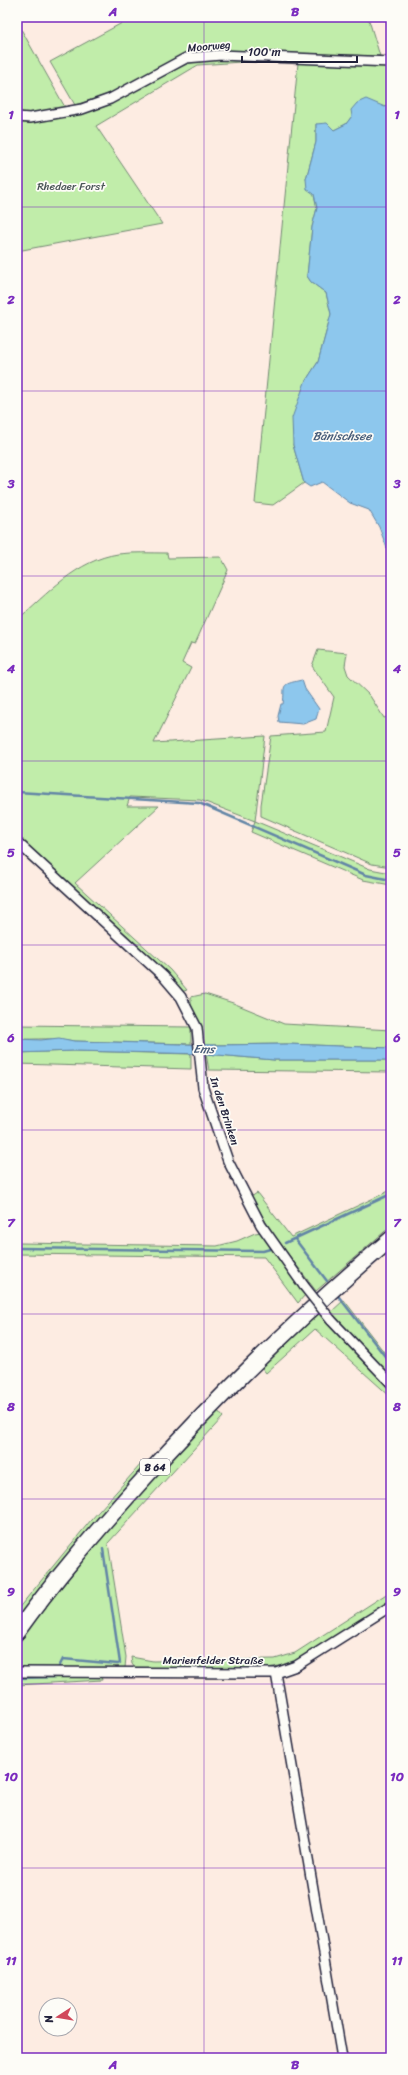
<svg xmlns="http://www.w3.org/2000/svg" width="408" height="2075" font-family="Sriracha,sans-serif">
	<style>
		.green { fill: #c1edaa; stroke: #728872 }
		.water { fill: #8dc7ed; stroke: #6285a6 }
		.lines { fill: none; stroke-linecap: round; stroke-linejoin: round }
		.stream { stroke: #6285a6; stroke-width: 2.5 }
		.street-casing { stroke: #22223b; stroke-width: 12 }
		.primary-casing { stroke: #22223b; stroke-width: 18 }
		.street { stroke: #fdfcf7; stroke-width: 9 }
		.primary { stroke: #fdfcf7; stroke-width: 15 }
		.street-bridge-casing { stroke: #22223b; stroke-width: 12; stroke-linecap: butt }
		.street-bridge { stroke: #fdfcf7; stroke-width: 9 }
		.grid { fill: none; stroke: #7b2cbf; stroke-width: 1; stroke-opacity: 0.55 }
		.labels { text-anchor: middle; stroke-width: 3.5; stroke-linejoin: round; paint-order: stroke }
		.shield { fill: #fdfcf7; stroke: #646373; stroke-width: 1 }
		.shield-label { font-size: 10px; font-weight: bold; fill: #22223b }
		.street-label { font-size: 11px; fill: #22223b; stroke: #fdfcf7 }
		.park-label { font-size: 11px; fill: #4a5557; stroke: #fdfcf7 }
		.water-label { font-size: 12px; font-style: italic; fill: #475c79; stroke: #fdfcf7 }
		.neatline { fill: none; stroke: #7b2cbf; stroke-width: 1.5 }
		.grid-label { font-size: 13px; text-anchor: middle; font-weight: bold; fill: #7b2cbf }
	</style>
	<rect width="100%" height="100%" fill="#fdece2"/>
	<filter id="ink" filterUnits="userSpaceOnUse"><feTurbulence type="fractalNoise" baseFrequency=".025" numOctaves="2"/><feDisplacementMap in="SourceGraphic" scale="8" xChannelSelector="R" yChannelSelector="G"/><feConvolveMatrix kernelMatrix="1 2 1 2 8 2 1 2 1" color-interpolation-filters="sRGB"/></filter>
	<g filter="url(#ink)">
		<!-- green -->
		<path class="green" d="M133 17H368L380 56 222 51 185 54 107 95 75 105 50 62Z
			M17 22 70 116 111 102 189 63 221 59H238L241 62 198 65 96 126 162 224 17 251Z
			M298 63 391 66V105L352 116 346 124 334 130 316 124V142L306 179 314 194 317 208 312 227 307 276 311 282 326 293 331 314 318 362 305 382 293 445 304 483 273 505 255 503Z
			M167 553 168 558 221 557 228 570 195 644 191 643 182 663 191 668 154 743 265 736 255 821 370 869 391 873V885L363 880 251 832 255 821 200 800 130 797 127 806H159L75 883 170 970 187 990 181 992 166 974 17 836V620C47 594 77 560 118 554 134 552 151 553 167 553Z
			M318 650 347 653 345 666 348 675 370 696 384 718 391 716V867L372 864 261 816V805L271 736 326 732 334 697 312 666Z
			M205 994 233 1003 284 1024 391 1030V1048L287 1044 204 1045 202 1027 191 1005V997Z
			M17 1025 191 1027V1044L74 1041C55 1037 36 1040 17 1039Z
			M74 1051 191 1054V1069L17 1064V1053Z
			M206 1054 274 1060H391V1072L209 1070Z
			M391 1190V1226L316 1291 273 1234 251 1197 257 1193 291 1237Z
			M262 1232 305 1295 298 1303 264 1257 17 1254V1244L19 1243 217 1246 237 1241 255 1233Z
			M344 1300 391 1361V1377L355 1340 331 1312Z
			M319 1313 391 1389V1397L315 1329 266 1373 262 1368Z
			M217 1410 223 1417 108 1543 126 1657 125 1668H17V1646L36 1619 107 1531Z
			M142 1463 144 1469 97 1521 17 1618V1610L91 1520Z
			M391 1591V1602L296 1661 284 1665 262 1669 135 1668 132 1664 131 1657 153 1661 275 1659 295 1653Z
			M17 1676H101L102 1680 17 1685Z"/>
		<!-- water -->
		<path class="water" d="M366 99 385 107 391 105V559L379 527 369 510 350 503 322 482 310 487 304 483 293 445 292 418 305 382 318 362 331 314 326 293 311 282 307 276 312 227 317 208 314 194 307 189 306 179 316 142V124L327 123 334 130 346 124 352 116 351 110 357 103Z
			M302 680 305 689 319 709 316 719 303 724 279 722 278 716 281 704H283C286 685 278 685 302 680Z
			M59 1038 74 1041 216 1045 287 1044 391 1048V1060H274L206 1054 74 1051 17 1053V1039L41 1040Z"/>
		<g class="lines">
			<!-- stream -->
			<path class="stream" d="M17 792 199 803 366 875 391 880
				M295 1239 327 1281
				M285 1243 391 1194
				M17 1248 263 1251 270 1249
				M339 1297 391 1364
				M59 1667 63 1659 118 1664 120 1663 103 1549
				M17 1678 54 1677"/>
			<!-- street casing -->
			<g class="street-casing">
				<path id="street" d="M17 117 30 118 82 109 110 99 186 58 221 55 391 62
					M17 842 163 976 181 997 197 1028 203 1088 228 1161 261 1225 304 1286
					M331 1320 391 1383
					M17 1672 276 1673 296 1666 391 1606
					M276 1673 342 2058"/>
			</g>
			<!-- primary casing -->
			<g class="primary-casing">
				<path id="primary" d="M17 1632C54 1580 95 1533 138 1485 216 1398 301 1315 391 1239"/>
			</g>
			<!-- street -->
			<use href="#street" class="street"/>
			<!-- primary -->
			<use href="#primary" class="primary"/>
			<!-- street-bridge casing -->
			<g class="street-bridge-casing">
				<path id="street-bridge" d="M304 1286 331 1320"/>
			</g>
			<!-- street-bridge -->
			<use href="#street-bridge" class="street-bridge"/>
		</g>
	</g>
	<!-- grid -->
	<path class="grid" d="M204 17V2058M17 207H391M17 391H391M17 576H391M17 761H391M17 945H391M17 1130H391M17 1314H391M17 1499H391M17 1684H391M17 1868H391"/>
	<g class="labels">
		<!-- shield labels -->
		<rect class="shield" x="140" y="1459" width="30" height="16" rx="3"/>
		<g class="shield-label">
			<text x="155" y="1471">B 64</text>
		</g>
		<!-- street labels -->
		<g class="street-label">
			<text transform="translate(209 46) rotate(-5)" y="4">Moorweg</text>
			<text transform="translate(225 1111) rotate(72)" y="4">In den Brinken</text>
			<text x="213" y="1664">Marienfelder Straße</text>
		</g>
		<!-- park labels -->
		<g class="park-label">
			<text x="71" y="190">Rhedaer Forst</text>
		</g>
		<!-- water labels -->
		<g class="water-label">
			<text x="342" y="440">Bänischsee</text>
			<text transform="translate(204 1049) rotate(1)" y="4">Ems</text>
		</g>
	</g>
	<!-- margin -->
	<rect width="408" height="2075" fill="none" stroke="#fdfcf7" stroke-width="44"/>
	<!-- north arrow -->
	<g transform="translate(58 2017) rotate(258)"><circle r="19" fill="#fdfcf7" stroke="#a5a5ac"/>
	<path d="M0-3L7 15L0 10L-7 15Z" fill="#d1495b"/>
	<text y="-6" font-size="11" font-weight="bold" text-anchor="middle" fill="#22223b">N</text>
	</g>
	<!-- scale -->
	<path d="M242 56v6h115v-6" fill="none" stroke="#22223b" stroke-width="2"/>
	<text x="248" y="56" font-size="12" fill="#22223b" stroke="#fdfcf7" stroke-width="3" paint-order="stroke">100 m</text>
	<rect x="22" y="22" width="364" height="2031" class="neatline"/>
	<g class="grid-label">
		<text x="113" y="16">A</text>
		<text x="295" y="16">B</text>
		<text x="11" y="119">1</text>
		<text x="397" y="119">1</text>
		<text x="11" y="304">2</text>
		<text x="397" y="304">2</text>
		<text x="11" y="488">3</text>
		<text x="397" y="488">3</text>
		<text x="11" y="673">4</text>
		<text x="397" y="673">4</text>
		<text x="11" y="857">5</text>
		<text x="397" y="857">5</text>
		<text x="11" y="1042">6</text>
		<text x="397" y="1042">6</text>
		<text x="11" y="1227">7</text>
		<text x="397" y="1227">7</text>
		<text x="11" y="1411">8</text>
		<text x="397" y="1411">8</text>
		<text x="11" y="1596">9</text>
		<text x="397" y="1596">9</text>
		<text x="11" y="1781">10</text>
		<text x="397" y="1781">10</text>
		<text x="11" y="1965">11</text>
		<text x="397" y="1965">11</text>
		<text x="113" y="2069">A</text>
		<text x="295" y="2069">B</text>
	</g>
</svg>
